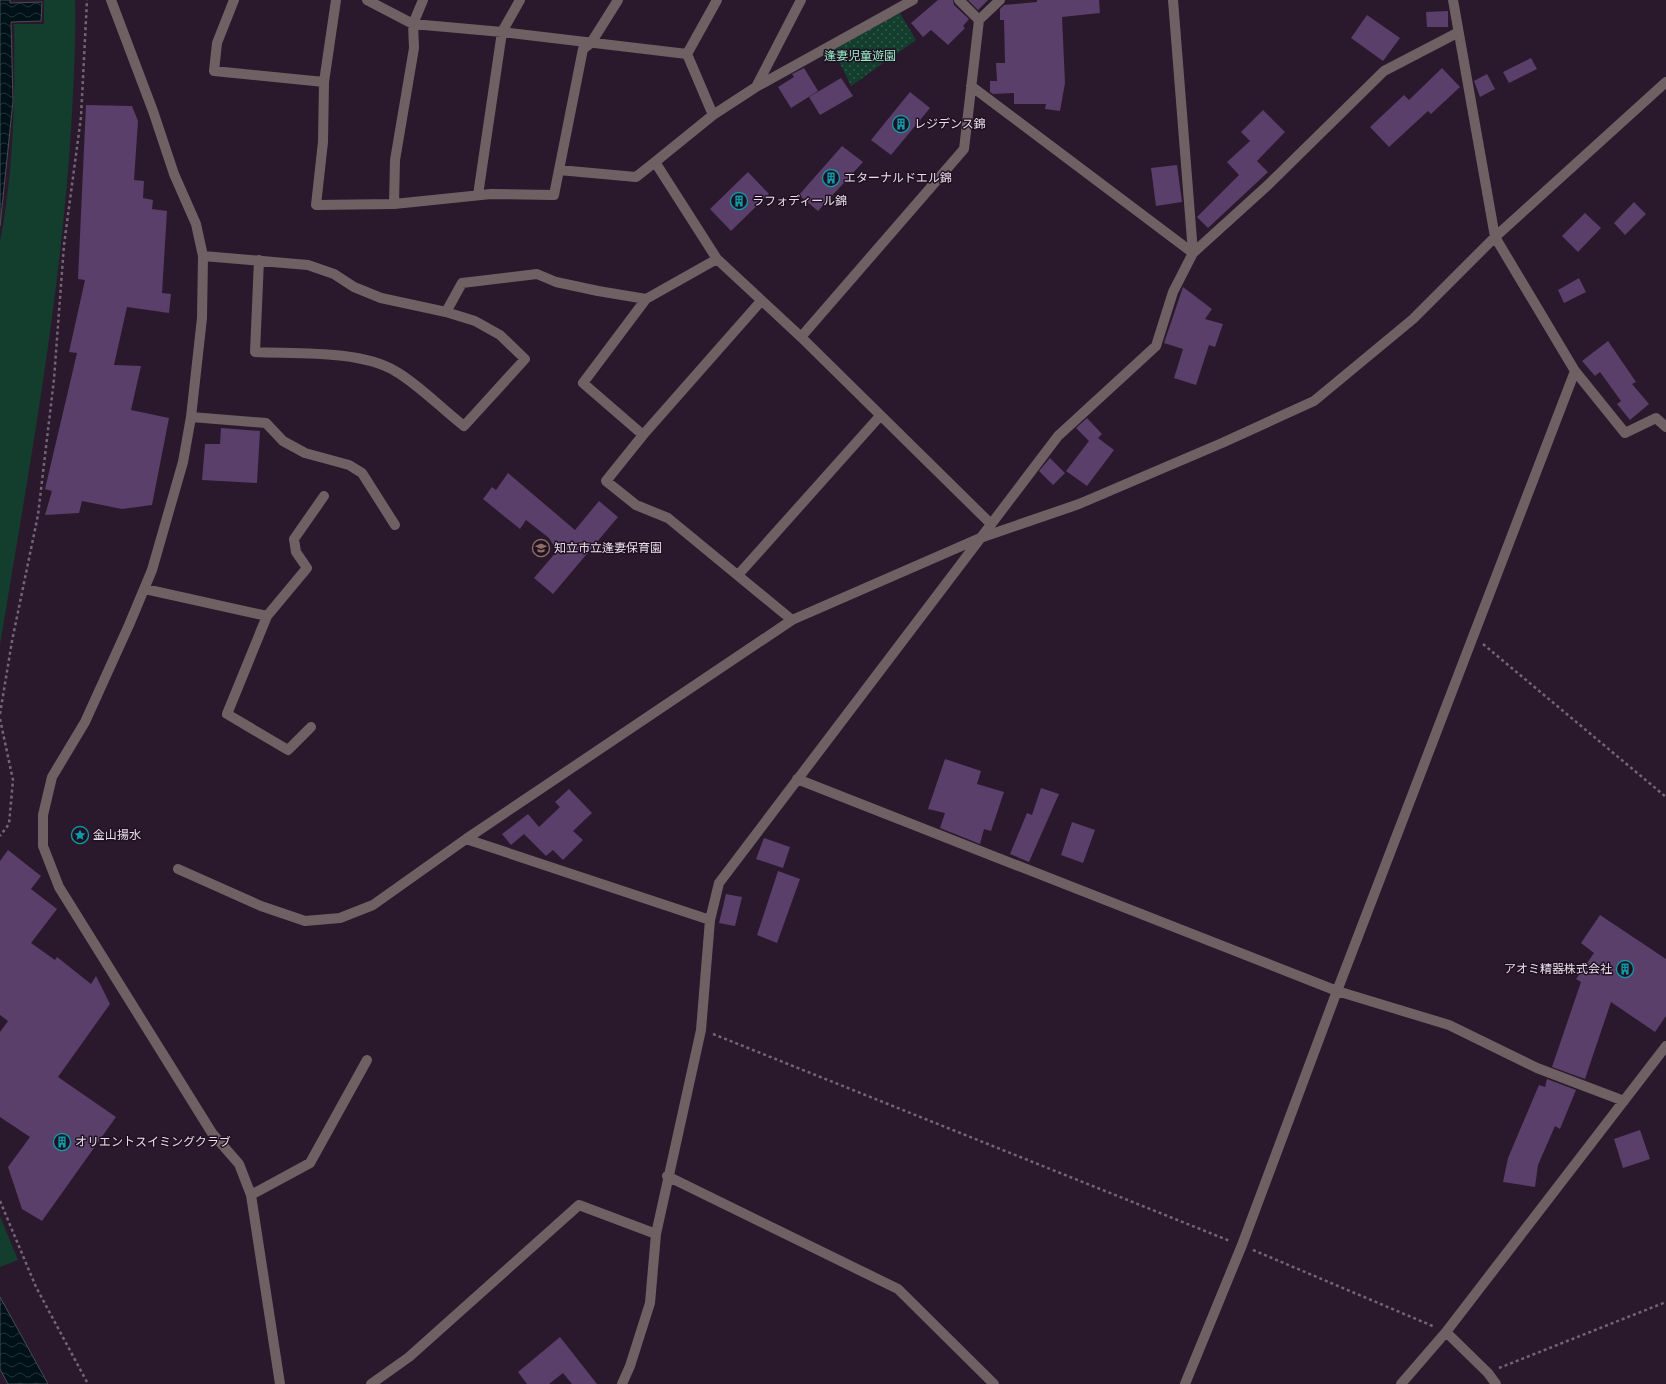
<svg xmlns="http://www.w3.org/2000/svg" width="1666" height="1384" font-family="Inter,'Noto Sans JP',sans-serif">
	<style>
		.grass { fill: #133d2d }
		.park { fill: url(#park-dots) }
		.water { fill: url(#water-waves); stroke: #464e56 }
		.building { fill: #593f69 }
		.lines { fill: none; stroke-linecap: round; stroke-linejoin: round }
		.path { stroke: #746575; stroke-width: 2.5; stroke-dasharray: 3 3; stroke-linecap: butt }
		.street { stroke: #6f6163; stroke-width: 10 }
		.labels { text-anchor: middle; stroke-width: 3; stroke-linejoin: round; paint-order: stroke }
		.park-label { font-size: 12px; fill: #93edc5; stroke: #201022 }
		.poi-label { font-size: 12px; fill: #e9deea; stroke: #201022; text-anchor: start }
	</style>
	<defs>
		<pattern id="park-dots" width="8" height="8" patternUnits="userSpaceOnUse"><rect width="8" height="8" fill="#133d2d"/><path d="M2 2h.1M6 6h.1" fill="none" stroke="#35594c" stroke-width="1.8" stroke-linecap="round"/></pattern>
		<pattern id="water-waves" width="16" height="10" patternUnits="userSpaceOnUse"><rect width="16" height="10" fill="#001117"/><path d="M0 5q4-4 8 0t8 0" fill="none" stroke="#253339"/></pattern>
	</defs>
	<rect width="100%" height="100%" fill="#2a192c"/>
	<!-- grass -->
	<path class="grass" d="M44 0H75C76 38 74 76 72 114 62 293 29 468 0 645V242C14 170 15 97 14 24H44Z
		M0 1216 18 1260 0 1267Z"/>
	<!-- park -->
	<path class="park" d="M900 13 916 40 851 86 833 49Z"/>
	<!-- water -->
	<path class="water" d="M0 0H10V3L42 2 41 21 11 22 13 101 0 226Z
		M0 1297 48 1384H8L0 1369Z"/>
	<!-- building -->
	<path class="building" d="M938 0H953L954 5 969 19 963 26 965 28 948 45 931 30 923 37 911 23Z
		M968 0H988L978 10Z
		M1037 0H1099L1100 13 1062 17 1065 83 1060 111 1045 109 1046 104H1014V93L993 94 990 92V81H997L996 63H1005L1004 20H1000V9L1004 5 1037 2Z
		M1448 11V27H1427L1426 12Z
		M1367 15 1400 38 1383 61 1351 38Z
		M1531 58 1537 69 1509 83 1503 72Z
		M804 68 818 91 791 108 778 87 794 77 792 74Z
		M1442 68 1460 87 1431 114 1428 111 1389 147 1370 127 1404 95 1409 100Z
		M1487 74 1495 89 1480 97 1474 81Z
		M841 78 853 96 820 115 809 97Z
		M910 92 930 108 891 155 871 140Z
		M86 105 132 106 138 121 134 180 144 181 143 198 153 200 152 209 167 211 162 293 171 294 169 313 127 307 114 365 141 366 131 410 169 418 152 505 122 509 82 501 79 513 45 515 52 491 45 489 77 353 69 352 85 280 78 279Z
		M1263 110 1285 132 1257 161 1268 172 1208 228 1197 217 1239 175 1227 162 1250 141 1241 132Z
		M842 146 863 162 818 211 799 195Z
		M1177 165 1182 202 1156 206 1151 168Z
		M748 172 769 194 731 231 710 209Z
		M1634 202 1646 214 1625 235 1614 223Z
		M1585 213 1601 228 1578 252 1562 236Z
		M1579 278 1586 292 1564 303 1558 290Z
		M1183 287 1212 309 1205 319 1223 324 1215 347 1209 345 1196 385 1174 378 1183 349 1164 343Z
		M1608 341 1636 382 1632 384 1649 404 1630 420 1617 404 1621 401 1600 372 1595 376 1582 361Z
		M1087 418 1102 434 1098 438 1114 450 1087 486 1066 471 1089 441 1076 428Z
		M221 428 260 431 257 483 202 480 205 444H220Z
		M1050 458 1065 473 1053 485 1039 471Z
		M508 473 575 530 599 501 618 517 553 594 534 578 557 551 549 538 526 520 520 529 483 499 492 487 496 490Z
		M945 759 981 771 977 784 1004 792 991 831 984 829 980 844 940 828 945 813 928 809Z
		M1041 788 1059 794 1029 862 1010 854 1027 813 1032 815Z
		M569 789 592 813 573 831 583 840 563 860 553 850 546 856 524 834 511 845 502 834 528 814 539 827 560 807 555 802Z
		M1072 822 1095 830 1083 863 1061 855Z
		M764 838 790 847 783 868 756 859Z
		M8 850 41 876 31 889 57 909 31 943 55 960 57 957 91 984 96 976 110 1004 58 1077 116 1117 42 1221 22 1209 8 1167 30 1137 0 1117V1032L8 1021 0 1015V861Z
		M778 871 800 879 777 943 757 935Z
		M726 894 742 897 735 926 719 923Z
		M1600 915 1666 959V1016L1655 1032 1611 1002 1585 1079 1552 1067 1581 982 1576 979 1594 953 1581 943Z
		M1547 1079 1576 1090 1560 1129 1555 1126 1538 1165 1535 1187 1503 1182 1508 1158 1539 1085 1545 1087Z
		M1640 1130 1650 1159 1623 1168 1614 1139Z
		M560 1337 597 1384H572L563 1373 549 1384H527L518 1372Z"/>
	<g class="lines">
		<!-- path -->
		<path class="path" d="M1483 644 1666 797
			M0 714 12 641 38 515 54 379 64 245 81 117 87 0
			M0 719 13 780 9 824 0 836
			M713 1034 1230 1241
			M0 1201 36 1287 88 1384
			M1253 1250 1435 1327
			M1499 1368 1666 1302"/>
		<!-- street -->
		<path class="street" d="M111 0 153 111 174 174 196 224 203 256 202 318 191 417 183 462 152 570 129 625 85 722 52 777 43 815V846L59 887 212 1133 239 1164 251 1195 280 1384
			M234 0 217 43 214 71 324 82 323 142 316 205 394 204 491 194 554 195 583 49 591 43 618 0
			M367 0 413 24 502 32 687 54
			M913 0 756 87 713 115 655 162 717 259 801 337 991 524
			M1173 0 1193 253
			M1453 0 1495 237 1575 371 1625 433 1656 418 1666 427
			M979 20 1000 0
			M687 54 713 115
			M687 54 717 0
			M324 82 336 0
			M971 86 1193 253
			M756 87 801 0
			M559 170 636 177 655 162
			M478 195 502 32 520 0
			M394 204 395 160 414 48 413 24 423 0
			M203 256 308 265 334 274 354 287 381 298 446 312 475 321 500 335 525 359 464 426C443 410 417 383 395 371 360 350 295 354 255 352L259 260
			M761 301 643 435 606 481 636 505 668 518 792 620
			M446 312 462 283 537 274 556 282 598 291 646 299 717 259
			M801 337 964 149 979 20 959 0
			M191 417 266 423 283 441 305 453 349 465 362 473 395 525
			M643 435 583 383 646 299
			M738 575 880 416
			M145 589 267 616 307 568 296 552 294 539 324 496
			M267 616 227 714 288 750 311 727
			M797 779 1337 991 1449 1025 1537 1068 1624 1101
			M466 839 710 920
			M178 869 261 906 305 921 340 918 373 905 466 839 792 620 980 538 1079 504 1222 443 1314 401 1413 319 1495 237 1666 82
			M667 1176 898 1289 994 1384
			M251 1195 310 1163 367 1060
			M1446 1332 1488 1373 1496 1384
			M371 1384 409 1357 579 1205 656 1234
			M622 1384 630 1366 650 1303 656 1234 701 1030 710 920 719 883 1058 436 1156 346 1173 292 1193 253 1268 185 1384 71 1457 33
			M1185 1384 1242 1245 1337 991 1575 371
			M1401 1384 1446 1332 1666 1046"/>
	</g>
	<!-- icons -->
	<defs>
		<g id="building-ring" transform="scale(0.9)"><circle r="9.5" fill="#201022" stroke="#0f9aa8" stroke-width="1.5"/><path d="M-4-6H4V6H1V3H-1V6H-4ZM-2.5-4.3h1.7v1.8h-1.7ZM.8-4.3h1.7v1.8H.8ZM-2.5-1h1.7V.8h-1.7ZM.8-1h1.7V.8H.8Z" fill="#0f9aa8"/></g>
		<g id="school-ring" transform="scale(0.9)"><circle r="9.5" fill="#201022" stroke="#8d6e63" stroke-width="1.5"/><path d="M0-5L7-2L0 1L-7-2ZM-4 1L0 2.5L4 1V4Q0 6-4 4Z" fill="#8d6e63"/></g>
		<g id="sight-ring" transform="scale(0.9)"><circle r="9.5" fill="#201022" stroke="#0f9aa8" stroke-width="1.5"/><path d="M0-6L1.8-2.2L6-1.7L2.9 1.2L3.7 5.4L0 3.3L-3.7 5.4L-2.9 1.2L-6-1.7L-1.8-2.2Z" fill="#0f9aa8"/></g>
	</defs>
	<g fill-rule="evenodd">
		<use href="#building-ring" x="901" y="124"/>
		<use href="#building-ring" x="831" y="178"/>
		<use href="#building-ring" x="739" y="201"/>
		<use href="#school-ring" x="541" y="548"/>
		<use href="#sight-ring" x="80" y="835"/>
		<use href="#building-ring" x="1625" y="969"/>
		<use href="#building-ring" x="62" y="1142"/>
	</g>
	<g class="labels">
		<!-- park labels -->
		<g class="park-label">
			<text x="860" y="60">逢妻児童遊園</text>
		</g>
		<!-- poi labels -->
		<g class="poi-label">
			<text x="914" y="128">レジデンス錦</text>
			<text x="844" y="182">エターナルドエル錦</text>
			<text x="752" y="205">ラフォディール錦</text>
			<text x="554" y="552">知立市立逢妻保育園</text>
			<text x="93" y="839">金山揚水</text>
			<text x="1612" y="973" text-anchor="end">アオミ精器株式会社</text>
			<text x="75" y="1146">オリエントスイミングクラブ</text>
		</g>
	</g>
</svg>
